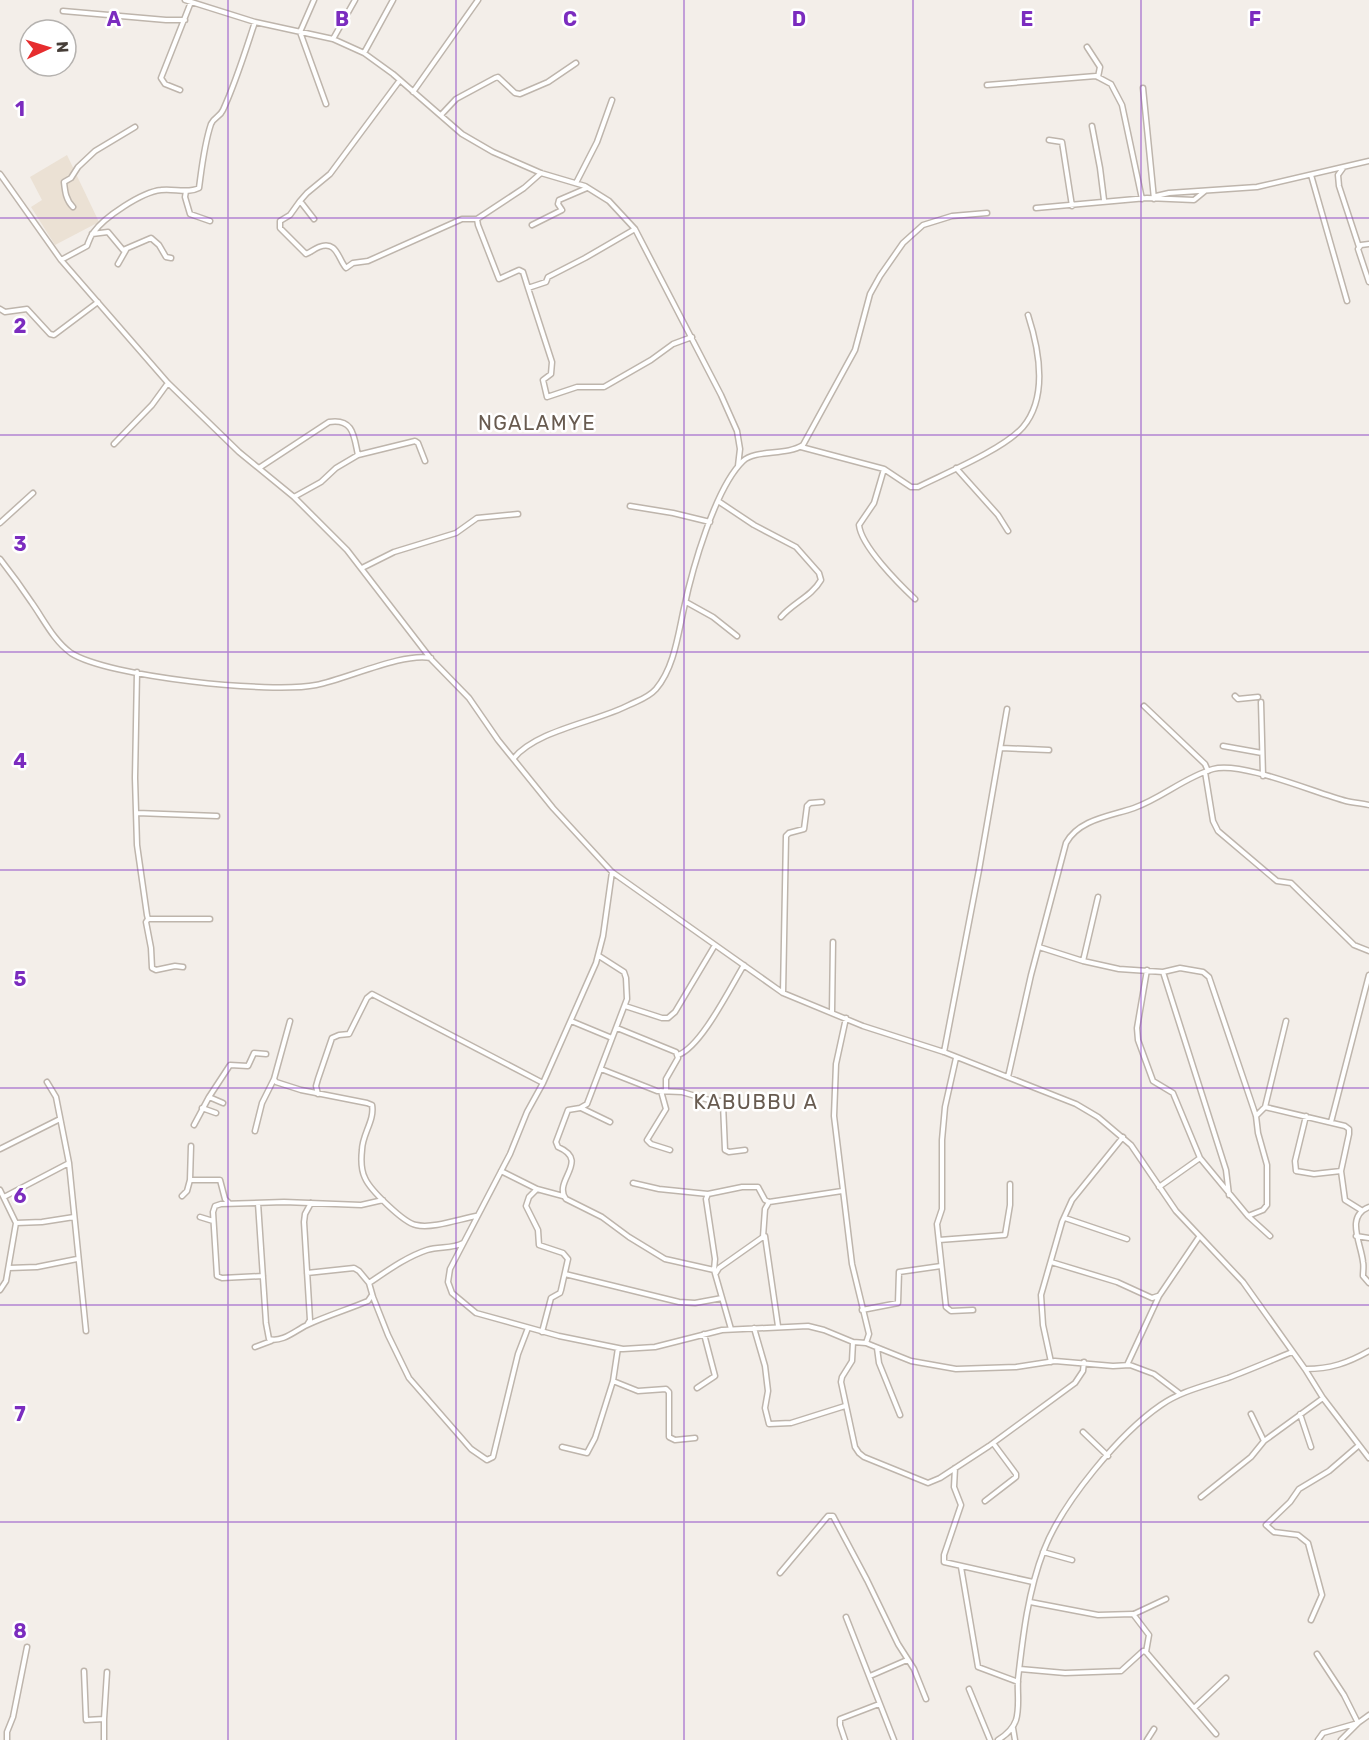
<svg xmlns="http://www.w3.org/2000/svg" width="1369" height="1740" font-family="Rubik,sans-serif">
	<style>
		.education { fill: #ebe1d4 }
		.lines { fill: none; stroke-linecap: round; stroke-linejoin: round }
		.street-casing { stroke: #beb5ac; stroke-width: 7 }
		.street { stroke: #fff; stroke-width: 4 }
		.grid { fill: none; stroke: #7b2cbf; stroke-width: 1.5; stroke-opacity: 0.55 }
		.labels { text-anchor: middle; stroke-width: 5; stroke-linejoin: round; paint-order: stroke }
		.quarter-label { font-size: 20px; letter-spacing: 1.5px; fill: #685b50; stroke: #fff }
		.grid-label { font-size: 20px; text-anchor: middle; font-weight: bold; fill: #7b2cbf; stroke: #fff; stroke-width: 5; stroke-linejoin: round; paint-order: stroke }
	</style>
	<rect width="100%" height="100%" fill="#f3eee9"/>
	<!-- education -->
	<path class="education" d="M67 155 99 222 55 245 31 207 42 200 30 177Z"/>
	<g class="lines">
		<!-- street casing -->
		<g class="street-casing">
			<path id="street" d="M185 0 255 22 333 39 364 53 393 74 462 134 493 152 541 173 585 186 609 201 635 229 721 395 737 431 740 449 738 466
				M314 0 300 32 326 104
				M63 11 166 20H185
				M333 39 355 0
				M1087 47 1100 67 1098 77
				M364 53 393 0
				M987 85 1096 76 1111 84 1122 105 1142 199
				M1143 88 1154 199 1156 196 1169 193 1257 187 1369 161
				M180 90 165 84 161 78 191 2
				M413 92 478 0
				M441 115 456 99 495 78 498 77 515 93 520 94 548 82 576 63
				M1092 126 1100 168 1104 200
				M1049 140 1062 142 1072 206
				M1343 168 1338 175 1339 186 1359 247
				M0 174 61 260 168 383 239 452 294 497 347 550 431 659 469 698 498 740 553 808 612 872 783 993 863 1026 944 1052 1076 1104 1098 1117 1131 1145 1176 1211 1243 1282 1305 1369 1323 1398 1369 1458
				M1311 175 1347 301
				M576 183 597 142 612 100
				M186 191 185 197 190 214 210 221
				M300 201 290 215 280 221V228L306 254C311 252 314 249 319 247 337 240 338 259 346 268L353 263 368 261 462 219H477L524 188 541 173
				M73 207C66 200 65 192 64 182L71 178 78 167 95 151 135 127
				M1036 208 1147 198 1194 200 1205 191
				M314 219 300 201 307 193 330 174 400 80
				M477 219 478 225 499 279 519 270 523 272 528 288 546 282 548 277 585 258 635 229
				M532 225 562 210 558 204 559 200 587 188
				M92 234 108 232 123 250 151 238 159 245 166 257 171 258
				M1369 244 1361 245 1358 249 1369 282
				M61 260 87 246C89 241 90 237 93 233 104 217 142 192 161 190 173 188 188 194 199 188 202 166 204 145 211 124 214 117 220 117 223 110 236 82 245 52 255 22
				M118 264 126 250
				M528 288 552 362 551 374 543 380 547 397 577 387H604L651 360 673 344 692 337
				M0 309 5 312 27 309 50 334 54 335 98 302
				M114 444 152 405 168 383
				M801 447 884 469 911 487H918C946 473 1004 449 1023 427 1048 397 1039 349 1028 315
				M358 455 415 441 418 443 425 461
				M259 468 329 422C354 418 354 437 358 455L336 468 321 482 294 497
				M956 468 998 515 1008 531
				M884 469 874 503 859 525C861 546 899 584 915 599
				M718 501 754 525 796 547 819 573 821 580C812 596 793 603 781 617
				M630 506 673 513 710 522
				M0 523 33 493
				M0 559C11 573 22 588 32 603 44 620 54 641 71 653 108 677 272 694 316 685 347 679 403 652 431 658
				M362 568 394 552 456 533 477 518 518 514
				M686 602 713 617 737 636
				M137 672 135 778 137 845 147 915 148 919H210
				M1235 696 1238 699 1258 697
				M1261 702 1263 776
				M1144 706 1205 764 1208 771
				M1223 746 1262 753
				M1001 748 1049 750
				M514 758C537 730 596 722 629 705 639 700 648 698 656 689 674 668 678 635 684 608 692 570 715 488 743 461 756 449 786 456 803 445L855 350 870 294 880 276 903 243 923 225 952 216 987 213
				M1205 772 1213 821 1218 831 1277 881 1291 883 1354 945 1369 951
				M137 813 217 816
				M612 872 603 936 596 963 543 1083 527 1112 510 1154 450 1269 448 1282 452 1293 476 1313 559 1336 623 1349 655 1347 722 1330 808 1326 824 1330 853 1342 866 1343 911 1361 956 1369 1016 1367 1055 1361 1113 1366 1130 1365 1154 1374 1179 1393
				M148 919 146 922 151 948 152 968 156 970 175 966 183 967
				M1039 947 1083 961 1098 897
				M599 956 624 972 626 978 627 999 587 1104 580 1108 568 1110 556 1142 558 1147C591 1161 552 1181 566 1199L602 1217 629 1237 665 1259 714 1270 731 1329
				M1083 961 1119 969 1163 972 1180 968 1203 972 1209 977 1256 1116 1258 1133 1267 1165V1205L1263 1210 1248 1216
				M1147 970 1137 1028 1138 1040 1153 1081 1173 1093 1200 1158 1248 1216 1270 1236
				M1163 972 1226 1170 1229 1195
				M783 993 786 836 789 833 804 829 807 806 810 803 822 802
				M625 1006 662 1018H668L675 1012 715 945
				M832 1012 833 942
				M846 1018 836 1064 834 1116 852 1264 869 1334 866 1343
				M290 1021 274 1079 276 1082 301 1090 367 1103 372 1105C375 1120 362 1135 362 1150 361 1159 361 1170 365 1178 370 1190 404 1223 416 1225 432 1229 460 1219 476 1216
				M571 1021 612 1038
				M617 1028 676 1052 678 1058 666 1079V1091
				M944 1052 979 870 1007 709
				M678 1055C701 1047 730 988 744 965
				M956 1058 945 1107 942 1140V1209L937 1224 946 1307 951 1311 973 1310
				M601 1069 657 1091 682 1092 709 1100 721 1101 723 1104 725 1150 729 1152 745 1150
				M1008 1077 1031 975 1066 843C1079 819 1111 816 1134 808 1162 798 1185 777 1213 769 1242 761 1315 793 1346 801 1354 803 1362 803 1369 805
				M47 1082 56 1097 69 1163 86 1331
				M661 1091 666 1109 647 1140 651 1144 670 1150
				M318 1094 316 1086 318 1079 332 1038 339 1035 349 1034 367 998 372 994 543 1083
				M223 1103 209 1097 230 1065 248 1066 254 1053 266 1054
				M1265 1107 1345 1126 1349 1129V1134L1341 1171 1345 1200 1361 1210
				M202 1108 216 1113
				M581 1108 610 1122
				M1256 1116 1265 1107 1286 1021
				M1306 1116 1295 1161 1296 1171 1314 1174 1341 1171
				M1331 1122 1369 975
				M194 1125 209 1097
				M255 1131 262 1103 274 1079
				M191 1146 190 1180H220L225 1199 229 1203
				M0 1149 60 1119
				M501 1171 537 1189
				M633 1183 659 1189 708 1194
				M1159 1187 1200 1158
				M0 1190 16 1223 6 1281 0 1290
				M182 1196 187 1191 190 1180
				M4 1197 69 1163
				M258 1203 266 1323 269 1339C282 1343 296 1330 307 1325 326 1316 349 1309 368 1301L372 1295
				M1369 1207C1345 1216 1361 1243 1363 1262 1364 1266 1363 1271 1363 1276L1369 1283
				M200 1217 213 1221
				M1065 1218 1127 1239
				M16 1223 42 1222 74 1217
				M765 1236 778 1326
				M1356 1236 1369 1238
				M939 1240 1005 1235 1010 1205V1184
				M1051 1262 1117 1282 1152 1298 1158 1296
				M9 1268 37 1267 77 1259
				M714 1270 715 1259 706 1199 708 1194 742 1187H758L765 1200 769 1202 842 1191
				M307 1273 354 1268 359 1271 369 1283 373 1297 388 1335 409 1378 471 1449 487 1460 493 1457 518 1354 528 1328
				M716 1273 719 1268 763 1237 765 1209 769 1202
				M565 1274 679 1302 695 1303 722 1298
				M263 1276 222 1278 217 1276 213 1212 215 1206 221 1204 284 1202 361 1205 383 1200
				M369 1283C387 1271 406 1257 427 1250 439 1246 452 1249 463 1243
				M862 1310 898 1303 899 1272 941 1266
				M307 1325 310 1320 304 1222 305 1214 311 1203
				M754 1328 765 1366 768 1391 765 1408 769 1424 791 1423 845 1406
				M542 1332 551 1298 560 1293 561 1290 568 1259 563 1253 539 1245 538 1230 526 1206 529 1197 537 1189 563 1196
				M853 1342 852 1361 842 1377 841 1382 855 1447 859 1453 864 1457 928 1483 940 1478 989 1446 1075 1383 1083 1371 1084 1362
				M255 1347 271 1341
				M877 1348 879 1363 900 1415
				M1051 1362 1043 1325 1041 1295 1062 1222 1072 1200 1123 1137
				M1127 1365 1159 1296 1199 1237
				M1306 1369C1330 1369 1348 1363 1369 1351
				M613 1381 638 1391 666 1389 669 1392V1437L675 1440 695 1438
				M697 1388 715 1376 704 1334
				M1251 1414 1264 1441
				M1300 1414 1311 1447
				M1083 1432 1108 1456
				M562 1447 587 1453 595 1438 613 1381 618 1348
				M955 1468 954 1487 961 1505 944 1555V1562L1033 1582
				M1201 1497 1251 1457 1264 1441 1323 1398
				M985 1501 1016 1477V1474L993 1443
				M1266 1525 1290 1502 1299 1489 1329 1471 1358 1446
				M1274 1532 1266 1525 1274 1532 1298 1535 1308 1543 1322 1595 1311 1620
				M1043 1552 1072 1560
				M961 1567 978 1667 1018 1682
				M780 1573 828 1516H833L867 1580 898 1644 914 1669 926 1699
				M1030 1602 1098 1615 1133 1614 1149 1635 1146 1652
				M1134 1614 1166 1599
				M846 1617 894 1740
				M1317 1654 1344 1695 1358 1723 1323 1733 1318 1740
				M1020 1669 1065 1673 1121 1671 1143 1651 1146 1652 1216 1734
				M84 1671 86 1720 104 1719V1740
				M870 1676 907 1660
				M969 1689 990 1740
				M1194 1708 1226 1678
				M104 1719 107 1672
				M1013 1728 1015 1740
				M7 1740V1732L13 1717 27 1647
				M845 1740 840 1725V1719L879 1704
				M998 1740C1006 1735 1013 1729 1016 1720 1020 1707 1017 1692 1018 1679 1023 1635 1028 1591 1044 1550 1062 1503 1120 1433 1161 1405 1181 1391 1205 1386 1228 1378 1249 1370 1270 1361 1292 1352
				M1147 1740 1154 1729
				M1341 1740 1358 1723 1369 1715"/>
		</g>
		<!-- street -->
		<use href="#street" class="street"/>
	</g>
	<!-- grid -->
	<path class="grid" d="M228 0V1740M456 0V1740M684 0V1740M913 0V1740M1141 0V1740M0 218H1369M0 435H1369M0 652H1369M0 870H1369M0 1088H1369M0 1305H1369M0 1522H1369"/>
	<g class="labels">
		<!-- quarter labels -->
		<g class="quarter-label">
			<text x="537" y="430">NGALAMYE</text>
			<text x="756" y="1109">KABUBBU A</text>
		</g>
	</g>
	<g class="grid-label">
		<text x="114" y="26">A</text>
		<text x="342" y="26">B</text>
		<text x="570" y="26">C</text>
		<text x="799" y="26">D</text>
		<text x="1027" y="26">E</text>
		<text x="1255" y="26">F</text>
		<text x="20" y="116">1</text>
		<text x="20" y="333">2</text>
		<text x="20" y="551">3</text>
		<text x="20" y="768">4</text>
		<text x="20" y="986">5</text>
		<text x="20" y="1203">6</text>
		<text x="20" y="1421">7</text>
		<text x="20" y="1638">8</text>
	</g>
	<!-- north arrow -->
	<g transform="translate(48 48) rotate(86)"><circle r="28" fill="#ffffff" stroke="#b5b2af" stroke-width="1.5"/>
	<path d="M0-4.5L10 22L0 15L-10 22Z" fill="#e62d2e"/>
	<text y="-9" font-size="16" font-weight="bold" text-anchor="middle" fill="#463e38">N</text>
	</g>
</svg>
